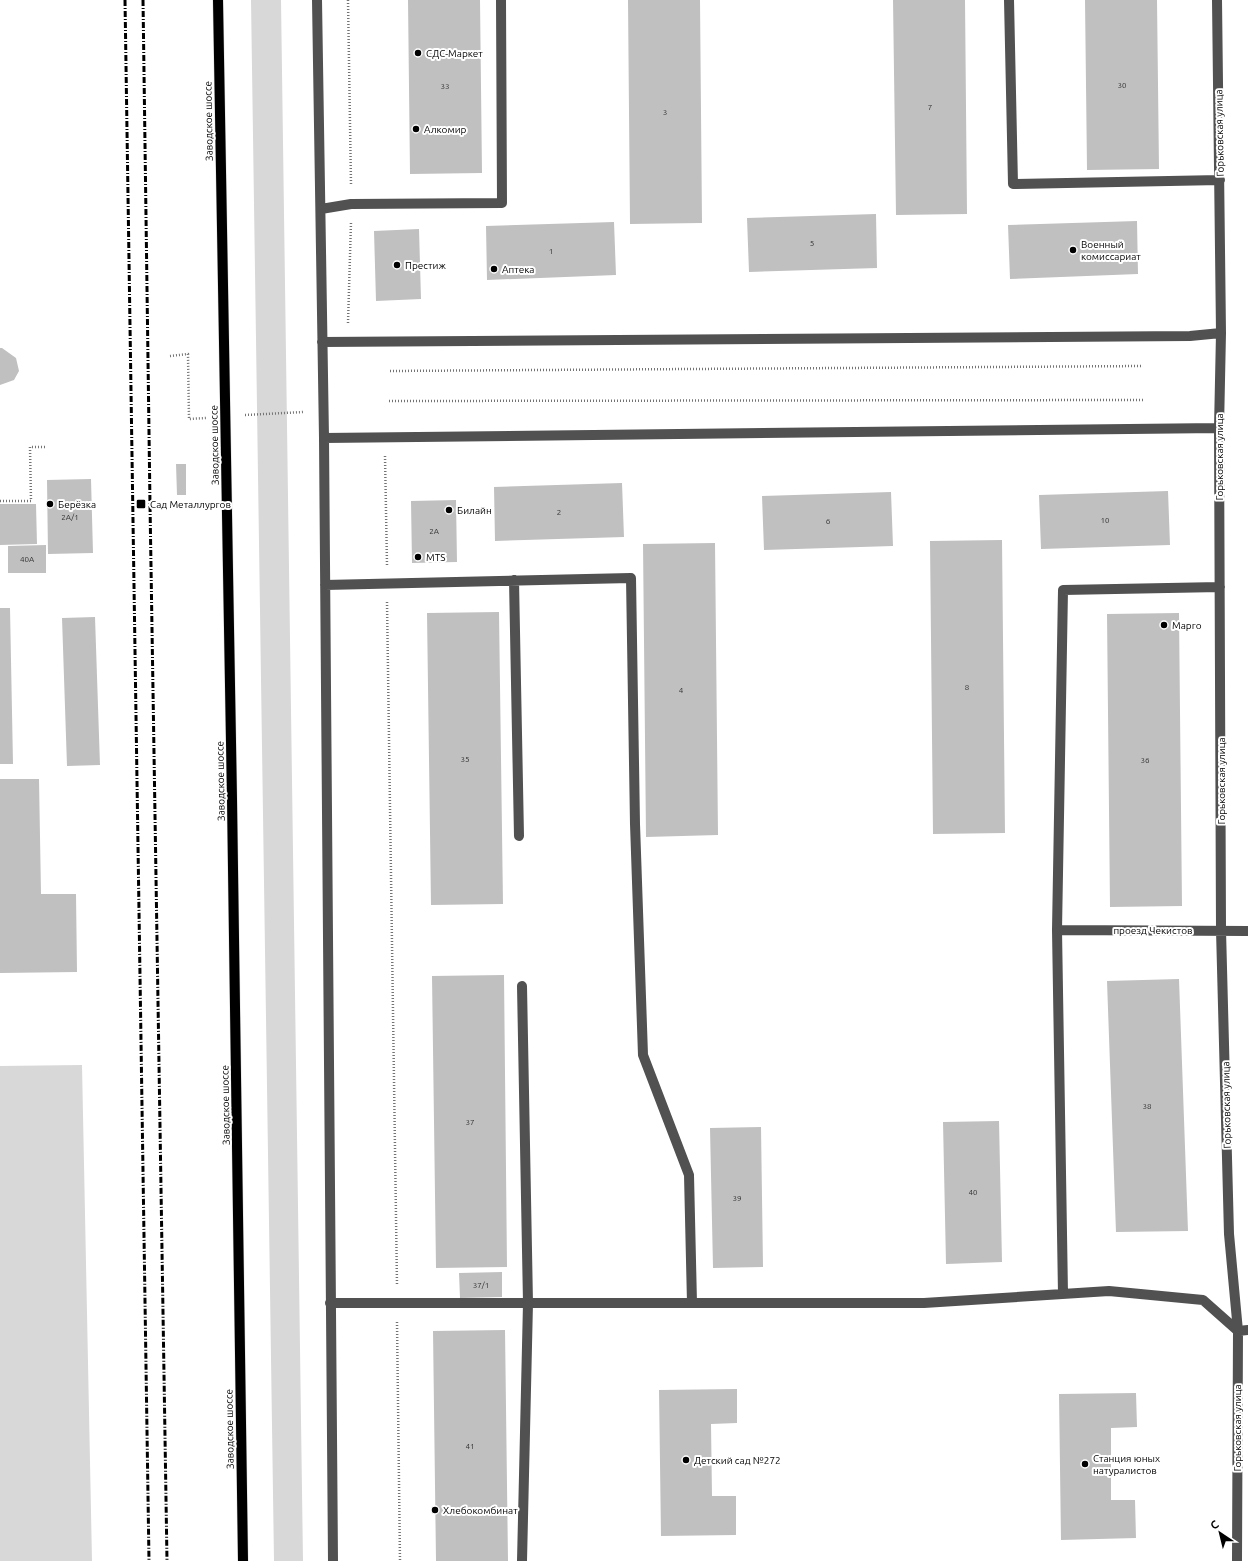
<svg xmlns="http://www.w3.org/2000/svg" width="1248" height="1561" font-family="Ubuntu,sans-serif">
	<style>
		.green { fill: #d8d8d8 }
		.building { fill: #c0c0c0 }
		.lines { fill: none; stroke-linecap: round; stroke-linejoin: round }
		.major-casing { stroke: #dbdbdb; stroke-width: 11 }
		.path { stroke: #737373; stroke-width: 2.5; stroke-dasharray: 1 2; stroke-linecap: butt }
		.minor { stroke: #515151; stroke-width: 10 }
		.major { stroke: #000; stroke-width: 10 }
		.rail { stroke: #000; stroke-width: 3; stroke-dasharray: 6 2 1 2; stroke-linecap: butt }
		.poi-dot { fill: #000; stroke: #fff; stroke-width: 1.5 }
		.labels { text-anchor: middle; stroke-width: 4; stroke-linejoin: round; paint-order: stroke }
		.number-label { font-size: 8px; fill: #303030 }
		.poi-label { font-size: 10px; fill: #000; stroke: #fff; text-anchor: start }
		.street-label { font-size: 10px; fill: #000; stroke: #fff }
	</style>
	<rect width="100%" height="100%" fill="#fff"/>
	<!-- green -->
	<path class="green" d="M251 0H281L303 1561H274Z
		M82 1065 92 1561H0V1066Z"/>
	<!-- building -->
	<path class="building" d="M408 0H480L482 173 410 174Z
		M628 0H700L702 223 630 224Z
		M893 0H965L967 214 896 215Z
		M1085 0H1157L1159 169 1087 170Z
		M876 214 877 268 749 272 747 218Z
		M1137 221 1138 274 1010 279 1008 225Z
		M614 222 616 275 487 280 486 226Z
		M419 229 421 299 376 301 374 231Z
		M0 348H2L16 358 19 371 14 380 0 385Z
		M176 464H186V495H177Z
		M91 479 93 553 48 554 47 480Z
		M622 483 624 537 495 541 494 487Z
		M1168 491 1170 545 1041 549 1039 495Z
		M891 492 893 546 764 550 762 496Z
		M456 500 457 562 412 563 411 501Z
		M0 504H36L37 544 0 545Z
		M1002 540 1005 833 933 834 930 541Z
		M715 543 718 835 646 837 643 544Z
		M46 545V573H8V546Z
		M0 608H10L13 764H0Z
		M499 612 503 904 431 905 427 613Z
		M1179 613 1182 906 1110 907 1107 614Z
		M95 617 100 765 67 766 62 618Z
		M0 779H39L41 894H76L77 972 0 973Z
		M504 975 507 1267 436 1268 432 976Z
		M1179 979 1188 1231 1116 1232 1107 981Z
		M999 1121 1002 1262 946 1264 943 1122Z
		M761 1127 763 1267 713 1268 710 1128Z
		M502 1272V1297L460 1298 459 1273Z
		M505 1330 508 1561H436L433 1331Z
		M737 1389V1423L711 1424 712 1496H736V1535L661 1536 659 1390Z
		M1136 1393 1137 1427 1111 1428V1500H1135L1136 1538 1061 1540 1059 1394Z"/>
	<g class="lines">
		<!-- major casing -->
		<g class="major-casing">
			<path id="major" d="M218 0 232 799 243 1561"/>
		</g>
		<!-- path -->
		<path class="path" d="M348 0 351 185
			M348 323 351 222
			M170 356 188 354 189 419 206 418
			M390 371 1143 366
			M389 401 1143 400
			M245 415 304 412
			M385 456 387 565
			M0 501H31L30 447H47
			M387 602 397 1285
			M397 1322 400 1561"/>
		<!-- minor -->
		<path class="minor" d="M317 0 324 438 333 1561
			M1009 0 1013 184 1220 180
			M1217 0 1221 333 1219 428 1221 930 1229 1234 1238 1331 1237 1561
			M321 209 351 204 502 203 501 0
			M322 342 1190 336 1221 333
			M324 438 1219 428
			M514 580 519 836
			M325 585 631 578 635 824 643 1055 689 1175 692 1303
			M1057 930 1248 931
			M1063 1294 1057 930 1063 590 1220 587
			M330 1303H924L1109 1291 1203 1300 1238 1331 1248 1330
			M522 1561 528 1303 522 986"/>
		<!-- major -->
		<use href="#major" class="major"/>
		<!-- rail -->
		<path class="rail" d="M125 0 149 1561
			M143 0 150 504 167 1561"/>
	</g>
	<!-- markers -->
	<g class="poi-dot">
		<circle cx="418" cy="53" r="4"/>
		<circle cx="416" cy="129" r="4"/>
		<circle cx="1073" cy="250" r="4"/>
		<circle cx="397" cy="265" r="4"/>
		<circle cx="494" cy="269" r="4"/>
		<circle cx="50" cy="504" r="4"/>
		<rect x="136" y="499" width="10" height="10" rx="2"/>
		<circle cx="449" cy="510" r="4"/>
		<circle cx="418" cy="557" r="4"/>
		<circle cx="1164" cy="625" r="4"/>
		<circle cx="686" cy="1460" r="4"/>
		<circle cx="1085" cy="1464" r="4"/>
		<circle cx="435" cy="1510" r="4"/>
	</g>
	<g class="labels">
		<!-- number labels -->
		<g class="number-label">
			<text x="1122" y="88">30</text>
			<text x="445" y="89">33</text>
			<text x="930" y="110">7</text>
			<text x="665" y="115">3</text>
			<text x="812" y="246">5</text>
			<text x="551" y="254">1</text>
			<text x="559" y="515">2</text>
			<text x="70" y="520">2А/1</text>
			<text x="1105" y="523">10</text>
			<text x="828" y="524">6</text>
			<text x="434" y="534">2А</text>
			<text x="27" y="562">40А</text>
			<text x="967" y="690">8</text>
			<text x="681" y="693">4</text>
			<text x="465" y="762">35</text>
			<text x="1145" y="763">36</text>
			<text x="1147" y="1109">38</text>
			<text x="470" y="1125">37</text>
			<text x="973" y="1195">40</text>
			<text x="737" y="1201">39</text>
			<text x="481" y="1288">37/1</text>
			<text x="470" y="1449">41</text>
		</g>
		<!-- poi labels -->
		<g class="poi-label">
			<text x="426" y="57">СДС-Маркет</text>
			<text x="424" y="133">Алкомир</text>
			<text x="1081" y="248">Военный<tspan x="1081" dy="12">комиссариат</tspan></text>
			<text x="405" y="269">Престиж</text>
			<text x="502" y="273">Аптека</text>
			<text x="58" y="508">Берёзка</text>
			<text x="150" y="508">Сад Металлургов</text>
			<text x="457" y="514">Билайн</text>
			<text x="426" y="561">MTS</text>
			<text x="1172" y="629">Марго</text>
			<text x="1093" y="1462">Станция юных<tspan x="1093" dy="12">натуралистов</tspan></text>
			<text x="694" y="1464">Детский сад №272</text>
			<text x="443" y="1514">Хлебокомбинат</text>
		</g>
		<!-- street labels -->
		<g class="street-label">
			<text transform="translate(208 121) rotate(-91)" y="4">Заводское шоссе</text>
			<text transform="translate(1219 133) rotate(-91)" y="4">Горьковская улица</text>
			<text transform="translate(214 445) rotate(-91)" y="4">Заводское шоссе</text>
			<text transform="translate(1219 457) rotate(-90)" y="4">Горьковская улица</text>
			<text transform="translate(220 781) rotate(-91)" y="4">Заводское шоссе</text>
			<text transform="translate(1221 781) rotate(-90)" y="4">Горьковская улица</text>
			<text x="1153" y="934">проезд Чекистов</text>
			<text transform="translate(225 1105) rotate(-91)" y="4">Заводское шоссе</text>
			<text transform="translate(1226 1105) rotate(-91)" y="4">Горьковская улица</text>
			<text transform="translate(1237 1428) rotate(-90)" y="4">Горьковская улица</text>
			<text transform="translate(229 1429) rotate(-91)" y="4">Заводское шоссе</text>
		</g>
	</g>
	<!-- north arrow -->
	<g transform="translate(1220 1533) rotate(325)" stroke="#ffffff" stroke-width="3" paint-order="stroke">
	<path d="M0-3L7 15L0 10L-7 15Z" fill="#000000"/>
	<text y="-6" font-size="11" font-weight="bold" text-anchor="middle" fill="#000000">С</text>
	</g>
</svg>
